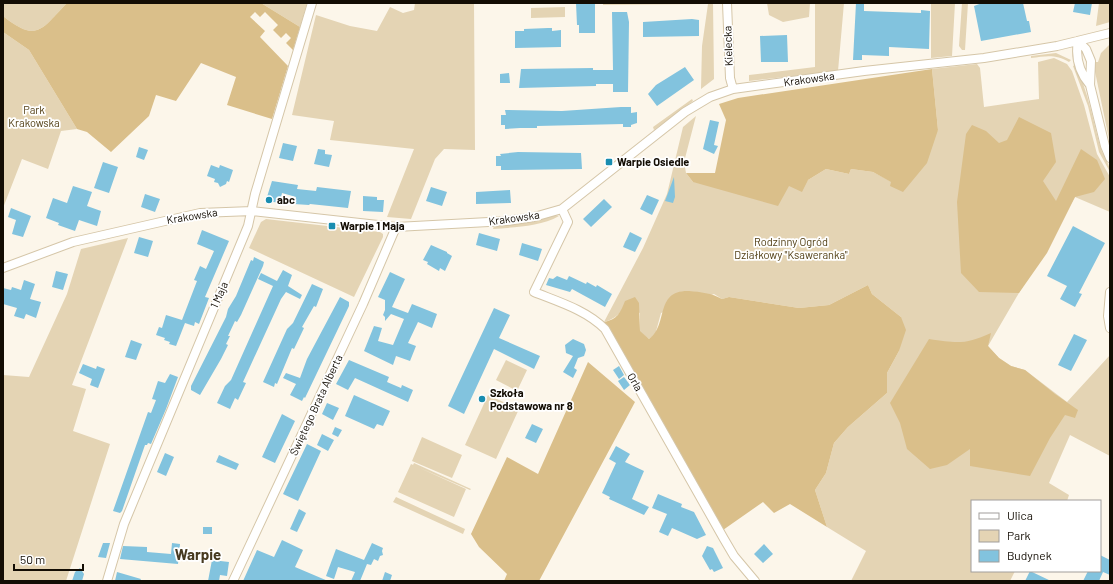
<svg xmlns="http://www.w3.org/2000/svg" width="1113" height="584" font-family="Barlow,sans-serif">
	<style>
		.green { fill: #e4d4b4 }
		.forest { fill: #dabf8a }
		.building { fill: #82c3de }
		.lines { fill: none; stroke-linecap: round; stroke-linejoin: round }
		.minor-casing { stroke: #d5c6a8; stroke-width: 10 }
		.minor { stroke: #fff; stroke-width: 8 }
		.poi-dot { fill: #198db0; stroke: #fff; stroke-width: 1.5 }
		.labels { text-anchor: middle; stroke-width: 3.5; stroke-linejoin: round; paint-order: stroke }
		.street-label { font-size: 11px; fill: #130d04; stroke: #fff }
		.park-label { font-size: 11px; fill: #503d12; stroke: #fff }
		.poi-label { font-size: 11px; font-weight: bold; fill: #130d04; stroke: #fff; text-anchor: start }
		.district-label { font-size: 15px; font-weight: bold; fill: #473a21; stroke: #fff }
	</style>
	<rect width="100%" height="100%" fill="#fcf6ea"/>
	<!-- green -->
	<path class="green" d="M3 3H67C41 30 37 43 3 16Z
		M261 3H307L300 27Z
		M415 3H474L475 150 444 149 435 159 411 219 387 217 414 149 330 140 334 121 292 115 316 15 350 26 377 31 390 7 403 13 414 10Z
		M603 3H713L714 79 701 89 702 46 708 4 603 5Z
		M767 3H810L809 17 783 22 769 15Z
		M815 3H844L838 71 749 81V75L815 67Z
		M931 3H955L952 56 931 58Z
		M962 3H968L965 50H962L959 46Z
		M1099 3H1110V22L1096 26Z
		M565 7V17L531 18V8Z
		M3 32 29 50 77 129 61 131 48 169 22 159 3 208Z
		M1110 44V144L1093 62H1098L1101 53Z
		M1056 53 1071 60 1069 62C1056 54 1046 56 1031 58V56Z
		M1054 58 1067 64 1072 71 1084 105 1097 154 1110 177V212L1075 197 988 346 999 358 1011 366 1025 370 1067 402 1110 355V456L1070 435 1049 483 1069 495 1067 501H972V571H1015L1010 581H851L866 551 827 527 815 490 826 473 834 443 848 427 887 393V373L899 351 901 317 872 294 868 285 829 305 799 308 729 297 722 299 714 294 661 313 655 335 649 339 640 332V313L623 306V311C616 316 612 320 604 322L643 248 667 194 683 127 696 116 684 162 686 173 693 182 789 186 808 180 826 169 849 174 851 169 873 172 892 182 938 130 932 69 977 64 980 68 984 107 1039 99 1038 62Z
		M1075 65C1089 92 1093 123 1102 152 1105 158 1110 165 1110 172L1099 152 1088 106 1073 66Z
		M692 99 693 101 654 130 653 127Z
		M555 215 559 216C540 227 514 227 493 229L494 226 536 221Z
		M266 219 380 232 383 234V237L354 297 249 248 261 222Z
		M128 238 72 385 86 389 73 431 110 444 66 581H3V375L29 377 67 294 81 249Z
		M506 360 527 370 517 391 496 380Z
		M488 395 519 409 496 459 465 445Z
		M422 437 462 455 452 478 412 461Z
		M414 463 471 489 470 490 413 465Z
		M411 464 466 489 454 517 398 492Z
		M396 497 465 529 463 534 393 502Z"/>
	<!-- forest -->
	<path class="forest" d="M67 3H261L300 27 293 50 286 43 291 38 286 33 281 38 273 30 278 25 265 12 260 17 255 12 250 17 265 31 260 37 288 66 272 119 227 105 236 77 201 63 176 101 156 95 149 116 111 152 87 132 77 129 29 50 3 32V16C37 43 41 30 67 3Z
		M932 69 938 130 927 163 903 192 890 186 891 182 873 172 851 169 849 174 826 169 808 180 802 192 789 186 778 206 693 182 686 173H715L726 120 719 104 738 98Z
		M1019 117 1051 133 1056 162 1043 181 1056 201 1081 149 1097 160 1105 179 1094 192 1075 197 1047 253 1019 293 979 292 961 273 957 202 966 134 972 125 986 131 999 143 1007 140Z
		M868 285 872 294 901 317 906 330 899 351 887 373V393L848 427 834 443 826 473 815 490 827 527 790 504 774 513 763 502 723 530 604 322C618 319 620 313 625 301L635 297 639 303 640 331 649 339C669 325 654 290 689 291 701 292 711 293 722 299L729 297 799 308 829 305Z
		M991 333 988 346 999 358 1011 366 1025 370 1055 394 1078 410 1075 418 1065 415 1050 438 1030 476 970 466V449L947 465 930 469 907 449 900 423 890 403 929 339C957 343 965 345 991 333Z
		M588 362 635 402 539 581H504L507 574 479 547 471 534 507 457 538 474Z"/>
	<!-- building -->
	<path class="building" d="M576 3H595V33H579V25H577Z
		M856 3H864V11L921 13V10L930 11 929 49 889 47V56L862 55V60H853Z
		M982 3H1023L1027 21H1029L1031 32 981 41 974 6Z
		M1075 3H1092L1090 15 1073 12Z
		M612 12H627L629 22 628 92H613V84H596V86L519 88 521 69 593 68V70H613Z
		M692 19 699 20V36L643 37V22Z
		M548 28H552V31L561 30V47L515 48V31H524V29Z
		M787 35 788 62H761L760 36Z
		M685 67 694 80 657 106 648 94 656 85Z
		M509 73 510 83H500V74Z
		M621 107H631V113L637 112V123L631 125V127H623V124L537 126V128H520L505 129V125H501V115H506L505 110 562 111Z
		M710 120 719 122 714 145 718 146 714 154 703 149Z
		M283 143 297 146 293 161 279 158Z
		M139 147 148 150 144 160 136 157Z
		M318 149 325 150V154L332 155 329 167 314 164Z
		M518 152 581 153 582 169 501 170V166H496V156H501L500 154Z
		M103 162 118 167 109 193 94 188Z
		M211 165 219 168 220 165 233 170 229 182 227 181 226 184 220 187 218 183 214 182 215 179 207 176Z
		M674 177 675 197 673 203 665 201Z
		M272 181 298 185 297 189 316 191 317 187 351 191 348 208 310 204 309 205 294 204 296 197 282 193 280 203 267 201 266 200Z
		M73 186 92 192 87 206 101 211 97 226 79 220 75 231 58 225 59 223 46 218 53 198 67 203Z
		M431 187 447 192 442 206 426 201Z
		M510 190 511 203 476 204V192Z
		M145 194 160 199 155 212 141 207Z
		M647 195 659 200 652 215 640 209Z
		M363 196 377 197V200H384L383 212 363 211Z
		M604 199 612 207 591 227 583 219Z
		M11 208 31 216 23 237 12 234 16 220 8 217Z
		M1073 226 1105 243 1079 293 1082 294 1075 307 1060 299 1067 286 1047 276Z
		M202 230 229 241 205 297 209 298 199 324 195 322 194 326 185 323 176 346 169 344 170 342 164 340 165 338 156 335 159 327 162 328 166 315 182 320 197 281 194 280 200 266 206 269 214 251 197 244Z
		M630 232 642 238 635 252 623 247Z
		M479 233 500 239 497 251 476 245Z
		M139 237 153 241 148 257 134 253Z
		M522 243 542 249 538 261 519 255Z
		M431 245 447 252V253L452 256 445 271 440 268 439 271 427 264 428 262 423 260Z
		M254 257 264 262 263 266 241 315 237 322 235 321 228 336H230L226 344 228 345 221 359 200 395 191 390V386L226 317 228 309 236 296 251 260 253 261Z
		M283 270 292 275 288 286 302 295 300 299 286 292 281 299 243 382 246 383 238 400 235 398 230 409 217 403 225 386 231 380 273 286 258 279 261 273 277 281Z
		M56 271 68 274 63 290 52 287Z
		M390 272 405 279 392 307 408 313 412 304 437 314 432 328 418 322 408 343 416 346 410 361 396 356 393 365 364 351 374 326 382 328 378 341 393 345 404 319 391 314 385 321V317L383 315 385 310V300L378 297Z
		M557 276 567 280 569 276 586 284 587 282 596 287 597 285 612 294 605 307 572 289 570 292 546 285 549 278 553 279Z
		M24 280 35 284 30 299 41 302 36 318 26 314 24 319 14 316 17 308 3 304V288L11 290 12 287 21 290Z
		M312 284 323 289 316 307 314 306 302 327 304 328 294 349 292 348 277 384 275 383 274 387 263 382 287 329 293 323Z
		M340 297 349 302V306L305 398 304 397 302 401 290 395 296 384 283 378 286 373 300 378 307 359Z
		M494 308 510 315 499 338 540 356 534 369 494 349 464 414 448 406Z
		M1074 334 1087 340 1071 371 1058 365Z
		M573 339 584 344 586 350 584 356 578 358 574 368 577 370 573 378 563 372 573 356 566 353 565 345Z
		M131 340 142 344 136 360 125 357Z
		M349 360 389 377 387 382 401 388 402 385 413 390 408 402 355 378 348 390 336 384Z
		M83 364 96 369 97 366 105 369 98 388 90 385 92 379 79 373Z
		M619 366 624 375 619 379 613 370Z
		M170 374 178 377 166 409 151 444 148 443 147 445H145L122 511 120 513 113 511 148 412 151 413 156 400 152 399 158 381 165 383Z
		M624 377 630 385 624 390 618 381Z
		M354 395 390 411 383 426 377 424 374 429 345 416Z
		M327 403 339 408 333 420 322 414Z
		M282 414 295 421 275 463 262 457Z
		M532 424 543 429 536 443 525 438Z
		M335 427 342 430 338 437 332 434Z
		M322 434 334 440 328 451 317 445Z
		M307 444 321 451 298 501 283 494Z
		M616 446 630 454 625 462 644 471 632 499 649 507 644 515 609 499 610 497 602 493 616 463 609 459Z
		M165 453 174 457 166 476 157 472Z
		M219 455 239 464 236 470 216 462Z
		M658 494 682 504 681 507 694 512 706 535 697 539 672 528 668 536 659 532 667 514 652 508Z
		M299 509 306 513 297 532 290 529Z
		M203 527H212V534H203Z
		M282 540 303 550 295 567 328 581H243L257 550 274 557Z
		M103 543H110L106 558 98 557Z
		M172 543 180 544 178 564 120 559 123 546 147 547V552L171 554Z
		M372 543 383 548 382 551 383 555 380 556 378 561 374 559 371 565 367 564 360 581H351L355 572 338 567 334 579 326 576 336 549 364 560Z
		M764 544 773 554 763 563 754 554Z
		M707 546 713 548 723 568 714 572 712 569 710 570 702 556Z
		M1100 555 1110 560V575L1103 572 1099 581H1083L1088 571H1101Z
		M212 560 229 562 227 576 220 575 219 581H208Z
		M80 568 84 574 82 581H72L75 572Z
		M1030 571 1051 581H1025Z
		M117 572 141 579 140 581H115Z
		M385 572 392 575 390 581H382Z"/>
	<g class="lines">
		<!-- minor casing -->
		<g class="minor-casing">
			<path id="minor" d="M727 3 730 78 733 89
				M1078 41 1086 49 1091 61 1090 85 1105 146 1110 158
				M1078 41C1075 58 1079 72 1090 85
				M562 209 568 222 534 292C559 302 586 310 605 329L724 539 734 556 755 581
				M3 268 73 242 200 213 252 211 396 227 507 221 534 217 562 209 685 112 710 97 733 89 864 71 984 58 1057 46 1110 33
				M1110 292 1108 316 1110 328
				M107 581 124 524 248 226 255 194 312 3
				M233 581 363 304 396 227"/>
		</g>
		<!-- minor -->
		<use href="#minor" class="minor"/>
	</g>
	<!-- markers -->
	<g class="poi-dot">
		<rect x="605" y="158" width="8" height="8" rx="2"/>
		<circle cx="269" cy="200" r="4"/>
		<rect x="328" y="222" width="8" height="8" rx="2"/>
		<circle cx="482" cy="399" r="4"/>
	</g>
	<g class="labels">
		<!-- street labels -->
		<g class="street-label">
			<text transform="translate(728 46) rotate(-92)" y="4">Kielecka</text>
			<text transform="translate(809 79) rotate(-8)" y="4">Krakowska</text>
			<text transform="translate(192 216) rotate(-9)" y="4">Krakowska</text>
			<text transform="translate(514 218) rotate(-8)" y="4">Krakowska</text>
			<text transform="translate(219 295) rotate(-66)" y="4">1 Maja</text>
			<text transform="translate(635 382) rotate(60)" y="4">Orla</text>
			<text transform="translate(316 405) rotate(-65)" y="4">Świętego Brata Alberta</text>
		</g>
		<!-- park labels -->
		<g class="park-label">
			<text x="34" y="114">Park<tspan x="34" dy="13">Krakowska</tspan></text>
			<text x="791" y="246">Rodzinny Ogród<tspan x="791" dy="13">Działkowy "Ksaweranka"</tspan></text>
		</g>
		<!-- poi labels -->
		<g class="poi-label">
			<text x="617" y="166">Warpie Osiedle</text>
			<text x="277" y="204">abc</text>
			<text x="340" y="230">Warpie 1 Maja</text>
			<text x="490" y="397">Szkoła<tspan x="490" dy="13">Podstawowa nr 8</tspan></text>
		</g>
		<!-- district labels -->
		<g class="district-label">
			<text x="198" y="560">Warpie</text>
		</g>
	</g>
	<!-- border -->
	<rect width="1113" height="584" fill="none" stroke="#130d04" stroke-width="8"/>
	<!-- legend -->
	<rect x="971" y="500" width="130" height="72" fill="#ffffff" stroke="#a19e9b"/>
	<rect x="979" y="513" width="20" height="6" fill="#ffffff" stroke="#a19e9b"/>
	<text x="1007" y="520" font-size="12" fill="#130d04">Ulica</text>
	<rect x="979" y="530" width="20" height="12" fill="#e4d4b4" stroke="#a19e9b"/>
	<text x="1007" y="540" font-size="12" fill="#130d04">Park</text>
	<rect x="979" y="550" width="20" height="12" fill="#82c3de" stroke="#a19e9b"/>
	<text x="1007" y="560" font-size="12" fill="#130d04">Budynek</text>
	<!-- scale -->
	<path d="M14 564v6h69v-6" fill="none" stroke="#130d04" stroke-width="2"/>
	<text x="20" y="564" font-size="12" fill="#130d04" stroke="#ffffff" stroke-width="3" paint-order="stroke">50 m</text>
</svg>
